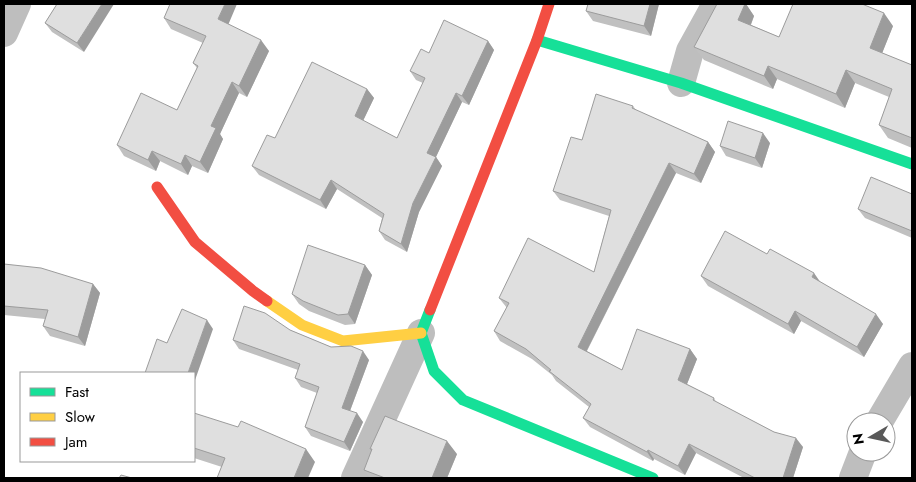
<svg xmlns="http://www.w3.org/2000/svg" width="916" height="482" font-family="Jost,sans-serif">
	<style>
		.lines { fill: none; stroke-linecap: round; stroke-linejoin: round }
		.street { stroke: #bebebe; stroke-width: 28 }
		.fast { stroke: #16e098; stroke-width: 11 }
		.slow { stroke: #ffcf43; stroke-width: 11 }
		.jam { stroke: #f24e42; stroke-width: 11 }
		.wall { fill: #c0c0c0 }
		.shaded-wall { fill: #9c9c9c }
		.building { fill: #dfdfdf; stroke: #9c9c9c }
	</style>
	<rect width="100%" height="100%" fill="#fff"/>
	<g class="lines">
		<!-- street -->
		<path class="street" d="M4 33 17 4
			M681 83 690 51 716 4
			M879 422 912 366
			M355 478 421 333
			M853 478 863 452"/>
		<!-- fast -->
		<path class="fast" d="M537 40 681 83 912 164
			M430 310 421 333 434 371 463 400 653 478"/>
		<!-- slow -->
		<path class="slow" d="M267 301 302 325 343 341 421 333"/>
		<!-- jam -->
		<path class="jam" d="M157 187 195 242 253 291 267 301
			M430 310 537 40 549 4"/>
	</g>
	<!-- wall -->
	<path class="wall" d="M57 4 84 52 52 32 45 23Z
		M659 4 651 36 593 21 586 11Z
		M717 4H746L754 16 751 25 779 37 893 26 882 53 912 65V148L888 138 879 125 889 97 855 83 845 108 777 79 773 89 704 60 694 47Z
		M164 18 229 24 269 51 247 97 239 93 220 134 223 139 208 173 192 166 188 175 160 161 156 171 124 156 117 145 177 110 197 68 193 63 203 43 171 29Z
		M488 41 494 50 469 105 462 102 436 157 442 166 419 212 407 252 385 240 379 231 382 218 337 189 326 209 259 175 252 166 275 138 367 89 374 98 363 121 397 138 423 83 416 80 410 71 429 53Z
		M633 106 636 110 708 142 715 152 701 183 676 173 587 351 622 370 690 349 697 359 687 384 714 398 716 402 803 447 793 478H744L696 453 685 475 654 459 653 461 590 427 583 418 589 407 556 381 552 375 532 359 500 341 494 331 507 308 499 298 594 272 609 216 560 200 553 191Z
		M770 143 762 168 726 156 720 146Z
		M912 194V238L865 218 858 209Z
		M4 264 93 284 100 293 85 346 50 336 43 326 45 319 4 315Z
		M365 265 372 275 355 324 345 325 309 311 299 304 292 294Z
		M701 276 821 282 883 324 864 357 801 321 794 334 708 286Z
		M290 330 331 347 369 360 350 411 363 422 350 451 311 436 305 427 317 393 301 387 295 378 298 370 239 349 233 340Z
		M194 413 315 462 222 467 194 458Z
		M370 449 457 454 447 478H370L364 470 372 451Z"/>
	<!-- shaded-wall -->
	<path class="shaded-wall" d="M102 4H114L84 52 77 43Z
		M225 4H237L226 30 218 19Z
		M650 4H659L651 36 644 26Z
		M745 4H746L754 16 747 34 738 20Z
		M884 13 893 26 879 61 870 48Z
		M261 40 269 51 247 97 239 86Z
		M488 41 494 50 469 105 462 96Z
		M768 66 777 79 773 89 764 76Z
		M846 70 855 83 845 108 836 94Z
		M232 82 239 93 220 134 223 139 208 173 200 162 211 126Z
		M367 89 374 98 361 125 355 116Z
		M456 93 462 102 434 161 427 153Z
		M763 133 770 143 762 168 755 158Z
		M708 142 715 152 701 183 694 174Z
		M152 151 160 161 156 171 148 160Z
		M185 155 192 166 188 175 181 164Z
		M436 157 442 166 419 212 407 252 401 244 413 203Z
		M669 163 676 173 584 356 578 347Z
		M331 180 337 189 326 209 320 200Z
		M365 265 372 275 355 324 348 314Z
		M814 273 821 283 812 277Z
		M93 284 100 293 85 346 78 337Z
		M795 311 801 321 794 334 788 324Z
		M876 314 883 324 864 357 857 347Z
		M207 320 213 329 194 383V373H188Z
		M690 349 697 359 685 389 678 380Z
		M363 351 369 360 348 416 342 408Z
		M357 413 363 422 350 451 344 442Z
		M796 438 803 447 793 478H783Z
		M447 441 457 454 447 478H432Z
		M689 444 696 453 685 475 678 466Z
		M306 449 315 462 308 478H294Z
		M648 450 654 459 653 461 647 452Z"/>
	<!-- building -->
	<path class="building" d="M57 4H102L77 43 45 23Z
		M170 4H225L218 19 261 40 239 86 232 82 211 126 216 128 200 162 185 155 181 164 152 151 148 160 117 145 141 93 177 110 198 66 193 63 206 36 164 18Z
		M588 4H650L644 26 586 11Z
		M717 4H745L738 20 779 37 793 4H862L884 13 870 48 912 65V138L879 125 892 89 846 70 836 94 768 66 764 76 694 47Z
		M444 20 488 41 462 96 456 93 427 153 436 157 413 203 401 244 379 231 384 214 331 180 320 200 252 166 267 135 275 138 312 62 367 89 355 116 397 138 425 78 410 71 421 49 429 53Z
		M596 94 633 106 632 108 708 142 694 174 669 163 578 347 622 370 637 329 690 349 678 380 714 398 713 400 774 432 796 438 783 478H755L689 444 678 466 648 450 647 452 583 418 591 404 549 371 551 370 526 349 494 331 509 303 499 298 528 238 594 272 611 210 553 191 571 137 582 140Z
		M728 121 763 133 755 158 720 146Z
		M871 177 912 194V231L858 209Z
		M725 231 767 254 770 249 814 273 812 277 876 314 857 347 795 311 788 324 701 276Z
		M308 245 365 265 348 314 338 315 303 301 292 294Z
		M4 264 41 268 93 284 78 337 43 326 48 310 4 306Z
		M244 306 265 313 290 330 331 347 351 346 363 351 342 408 357 413 344 442 305 427 319 387 295 378 300 364 233 340Z
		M182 309 207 320 188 373H145L157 339 167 343Z
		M194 413 238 427 241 421 306 449 294 478H217L225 458 194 448Z
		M385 416 447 441 432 478H385L364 470 372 449H370Z
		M121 475 132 478H119Z"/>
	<!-- border -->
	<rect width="916" height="482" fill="none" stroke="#000000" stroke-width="10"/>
	<!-- legend -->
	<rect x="20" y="372" width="175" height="90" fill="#ffffff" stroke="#999999"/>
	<rect x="30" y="388" width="25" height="8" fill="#16e098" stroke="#999999"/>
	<text x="65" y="397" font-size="15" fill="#000000">Fast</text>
	<rect x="30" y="413" width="25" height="8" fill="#ffcf43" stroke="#999999"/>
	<text x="65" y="422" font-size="15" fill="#000000">Slow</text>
	<rect x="30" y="438" width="25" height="8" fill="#f24e42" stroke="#999999"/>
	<text x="65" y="447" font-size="15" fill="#000000">Jam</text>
	<!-- north arrow -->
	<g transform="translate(871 437) rotate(261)"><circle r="24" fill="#ffffff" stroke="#999999"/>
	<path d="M0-4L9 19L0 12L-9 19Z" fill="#595959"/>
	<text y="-8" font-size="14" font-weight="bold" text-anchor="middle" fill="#000000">N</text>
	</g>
</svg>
